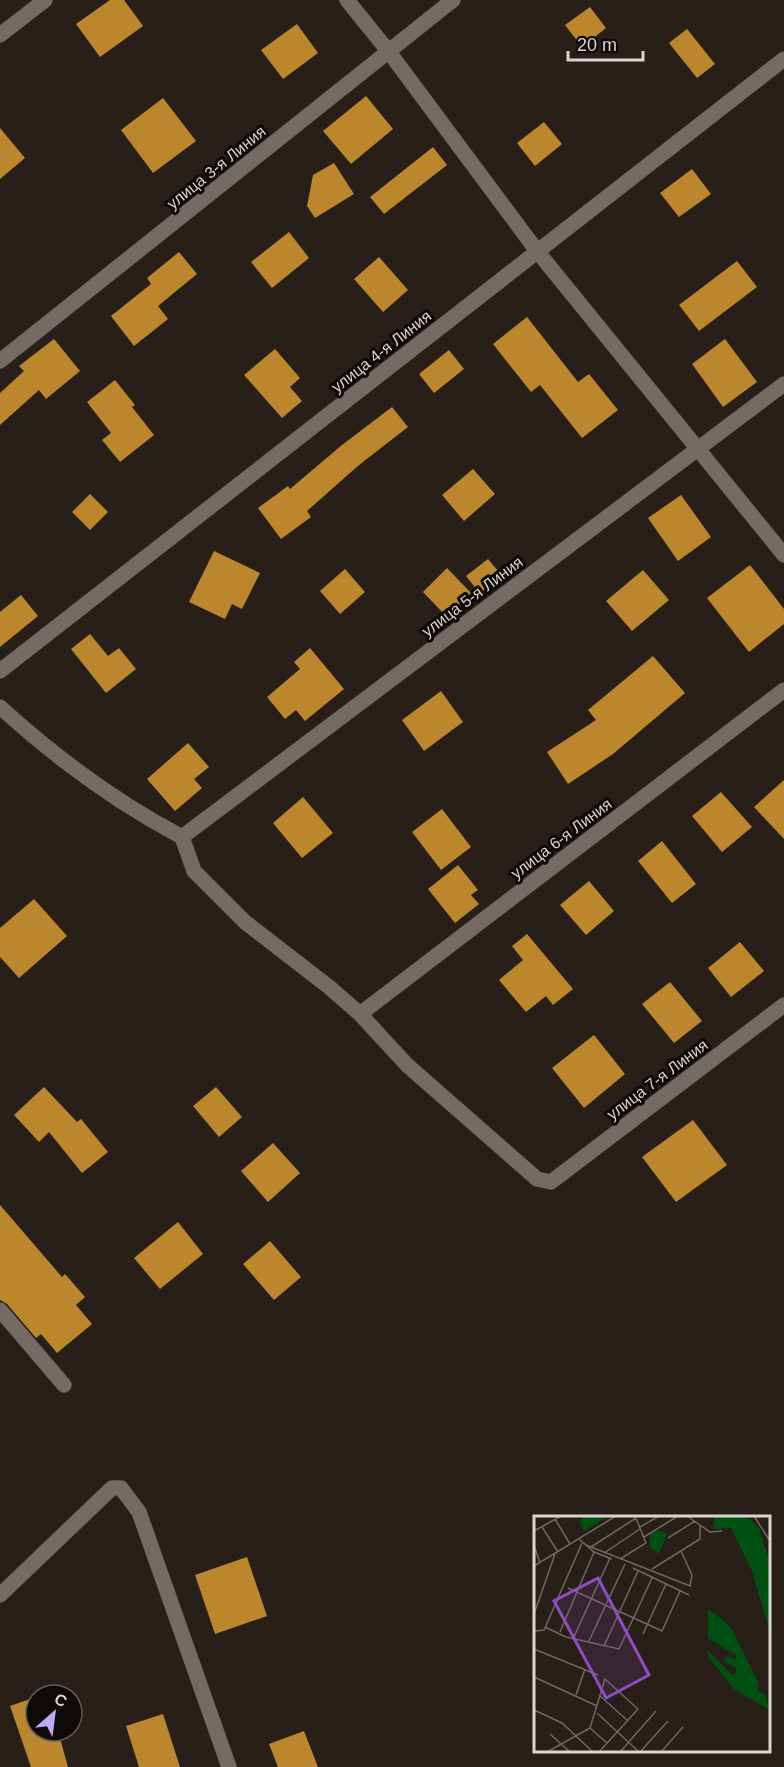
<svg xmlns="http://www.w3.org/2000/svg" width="784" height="1767" font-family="Helvetica,sans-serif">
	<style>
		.building { fill: #bc862c }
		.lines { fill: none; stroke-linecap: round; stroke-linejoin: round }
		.minor-casing { stroke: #413a36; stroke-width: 16 }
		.minor { stroke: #766b64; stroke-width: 15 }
		.labels { text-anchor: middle; stroke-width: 6; stroke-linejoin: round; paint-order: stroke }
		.street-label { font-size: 16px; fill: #dbd4d1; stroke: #0d0a07 }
		.inset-road { fill: none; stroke: #706763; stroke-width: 1.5 }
		.view { fill: #8e4ec3; fill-opacity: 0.15; stroke: #8e4ec3; stroke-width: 3 }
		.inset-edge { fill: none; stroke: #dbd4d1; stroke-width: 3 }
	</style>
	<rect width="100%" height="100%" fill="#281f19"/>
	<!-- building -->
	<path class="building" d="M110 0H124L143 26 100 57 76 24Z
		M590 7 606 28 582 47 565 25Z
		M297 24 318 53 283 79 261 50Z
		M687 29 715 64 697 78 669 43Z
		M366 96 393 129 351 164 323 131Z
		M163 98 196 141 153 173 121 130Z
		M544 122 562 144 535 166 517 143Z
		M0 128 25 158 0 179Z
		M433 147 447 165 384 214 370 197Z
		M334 163 354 194 315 218 307 206 313 175Z
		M692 169 711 194 679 217 660 193Z
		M289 232 309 258 272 288 251 262Z
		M179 252 197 274 158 306 168 319 134 346 111 316 151 284 147 278Z
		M379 257 408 290 383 312 354 279Z
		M737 261 757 287 699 331 679 305Z
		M527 317 578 382 589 374 618 410 582 438 540 385 531 392 493 344Z
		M54 339 80 371 46 399 39 390 0 425V393L24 371 19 366Z
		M725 339 757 382 723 407 692 364Z
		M275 349 300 378 290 387 302 401 282 418 244 375Z
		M449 350 464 369 434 393 419 374Z
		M115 380 135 405 132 407 154 435 120 462 102 440 111 433 87 402Z
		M392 407 408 427 359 465 307 511 311 517 281 539 258 508 288 486 290 489 342 445Z
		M473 469 495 494 464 521 442 495Z
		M90 494 108 512 90 530 72 512Z
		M681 495 711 537 678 561 648 518Z
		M214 551 260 573 242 609 232 604 225 619 189 602Z
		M488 559 504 578 482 596 466 576Z
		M750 565 784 609V624L749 652 707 598Z
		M447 568 471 593 447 617 423 592Z
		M345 569 365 592 340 614 320 591Z
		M643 570 669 600 632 631 606 601Z
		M21 595 38 616 0 647V612Z
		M90 634 108 656 119 648 136 669 106 693 71 649Z
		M310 648 344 689 305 721 296 710 285 719 267 697 300 669 294 662Z
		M653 656 685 693 613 754 568 784 547 752 596 720 588 710Z
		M441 691 463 722 424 751 402 720Z
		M188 743 209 767 194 779 202 788 175 811 147 779Z
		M784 780V839L754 807Z
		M721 792 752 827 722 852 692 816Z
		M303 797 333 833 302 858 273 823Z
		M442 809 471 847 441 870 412 832Z
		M662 841 696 884 672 903 638 861Z
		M458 865 478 890 471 895 479 904 455 923 428 889Z
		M589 881 614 911 586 935 560 905Z
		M34 899 67 936 19 978 0 957V928Z
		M527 934 573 989 553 1005 546 996 526 1012 499 980 523 960 512 946Z
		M740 942 764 971 731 997 708 968Z
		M670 982 702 1021 674 1043 642 1004Z
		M594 1035 625 1074 584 1108 552 1068Z
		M44 1087 77 1122 81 1119 108 1152 82 1173 49 1132 39 1142 14 1115Z
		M216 1087 242 1117 219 1137 193 1106Z
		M693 1120 727 1165 676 1202 642 1157Z
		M273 1143 300 1173 268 1202 241 1171Z
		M0 1205 62 1277 65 1274 85 1297 76 1305 92 1324 57 1353 41 1334 36 1338 7 1304 0 1300Z
		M178 1222 203 1254 160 1289 134 1258Z
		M270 1241 301 1277 274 1300 243 1264Z
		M247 1557 267 1616 215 1634 195 1575Z
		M36 1697V1731H58L68 1767H31L10 1706Z
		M163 1714 180 1767H139L126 1726Z
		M304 1731 318 1767H278L269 1744Z"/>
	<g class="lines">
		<!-- minor casing -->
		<g class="minor-casing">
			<path id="minor" d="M347 0 389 52 537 251 784 555
				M0 35 45 0
				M0 361 453 0
				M0 671 784 59
				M0 707C57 759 114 801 182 837L194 871 245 922 329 987 360 1014 407 1065 537 1179 551 1182 784 1005
				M182 837 784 384
				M360 1014 784 690
				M0 1310 64 1385
				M0 1595 112 1488H121L139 1512 229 1767"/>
		</g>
		<!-- minor -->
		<use href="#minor" class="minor"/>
	</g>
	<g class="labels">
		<!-- street labels -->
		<g class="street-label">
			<text transform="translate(216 167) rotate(-39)" y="6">улица 3-я Линия</text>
			<text transform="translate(381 351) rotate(-38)" y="6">улица 4-я Линия</text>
			<text transform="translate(472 596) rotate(-37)" y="6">улица 5-я Линия</text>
			<text transform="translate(561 838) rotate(-37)" y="6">улица 6-я Линия</text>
			<text transform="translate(657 1079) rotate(-37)" y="6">улица 7-я Линия</text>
		</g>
	</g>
	<!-- overview -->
	<g transform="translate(534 1516)">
		<rect width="236" height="236" fill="#281f19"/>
		<path d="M48 0H75L50 15 46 7ZM181 0H212L225 12 235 44V113L218 55 197 12 179 13ZM123 15 133 17 125 38 115 31 117 17ZM174 93 196 110 225 168 223 175 231 178 235 194 200 173 175 142 173 134 198 159 202 157V152L189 145 194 140 202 144V139L174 122Z" fill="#005012"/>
		<path class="inset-road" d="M153 0 176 16 188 15M220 0 236 25M21 3 36 28M8 11 24 36M106 11 125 0M0 15 27 0M110 21 144 0M134 22 161 5M45 23 60 36 78 43M0 29 6 47M52 29 156 70 158 59 147 35M57 31 102 2M70 37 106 13M86 43 112 27 101 0M0 50 82 0M99 52 155 79M118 53 166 23V9M34 72 128 115 146 75M0 98 21 38M11 111 32 121 85 133 118 62M0 115 10 114 48 27M26 116 60 36M109 118 132 68M39 123 76 42M55 125 91 48M70 130 104 55M0 133 64 159M0 161 63 190M42 179 51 153M65 179 93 204M0 194 28 207 59 236M63 197 105 236M56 212 73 227M16 218 36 236M13 236 56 212 71 163 104 193 65 236M86 236 122 195M106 236 134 205M127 236 149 211"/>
		<path class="view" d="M64 62 115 159 72 182 20 85Z"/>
		<rect width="236" height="236" class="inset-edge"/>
	</g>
	<!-- north arrow -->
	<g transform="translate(54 1713) rotate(28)"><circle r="28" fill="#0d0a07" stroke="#5f5b58" stroke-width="1.5"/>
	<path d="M0-4.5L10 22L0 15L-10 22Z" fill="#c0a8f4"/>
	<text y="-9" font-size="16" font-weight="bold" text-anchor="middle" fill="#dbd4d1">С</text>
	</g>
	<!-- scale -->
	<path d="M568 51v9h75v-9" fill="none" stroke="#dbd4d1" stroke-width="3"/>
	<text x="577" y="51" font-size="18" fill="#dbd4d1" stroke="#0d0a07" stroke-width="4.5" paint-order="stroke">20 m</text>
</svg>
